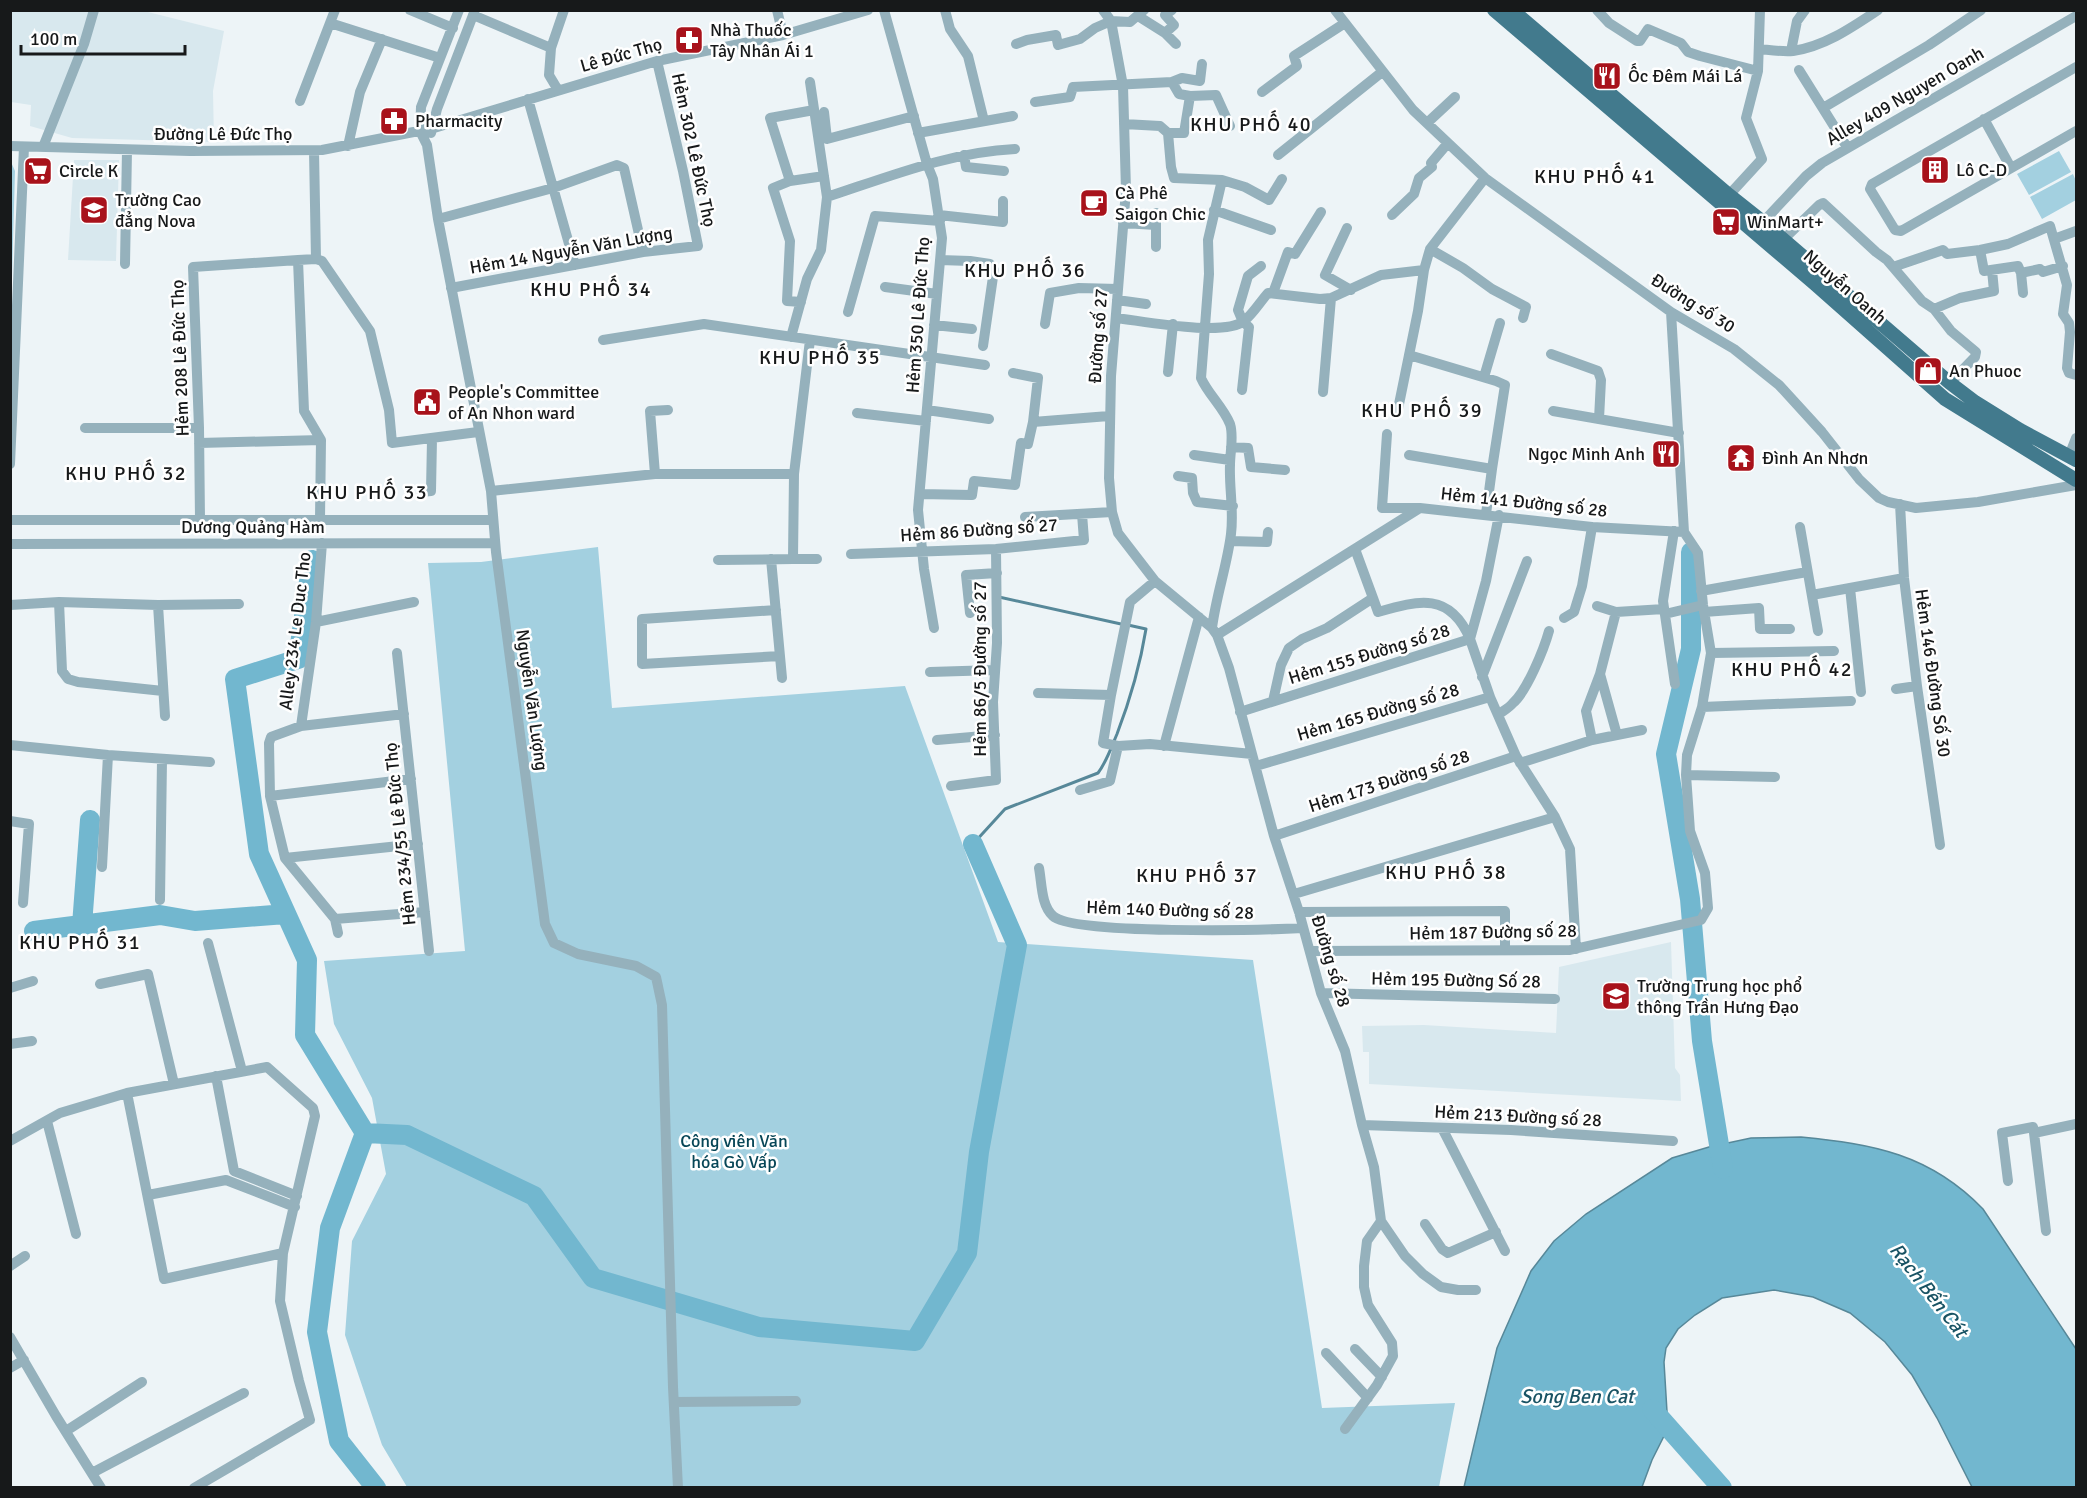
<svg xmlns="http://www.w3.org/2000/svg" width="2087" height="1498" font-family="Signika,sans-serif">
	<style>
		.built { fill: #d8e8ee }
		.green { fill: #a3d0e0 }
		.water { fill: #72b7cf; stroke: #578899; stroke-width: 1.5 }
		.lines { fill: none; stroke-linecap: round; stroke-linejoin: round }
		.stream { stroke: #578899; stroke-width: 3 }
		.river { stroke: #72b7cf; stroke-width: 20 }
		.minor { stroke: #95b1bc; stroke-width: 10 }
		.major { stroke: #427a8d; stroke-width: 14 }
		.labels { text-anchor: middle; stroke-width: 5; stroke-linejoin: round; paint-order: stroke }
		.poi-label { font-size: 18px; fill: #17191a; stroke: #fff; text-anchor: start }
		.street-label { font-size: 18px; fill: #17191a; stroke: #fff }
		.park-label { font-size: 18px; fill: #074657; stroke: #fff }
		.neighbourhood-label { font-size: 20px; letter-spacing: 1.5px; fill: #17191a; stroke: #fff }
		.water-label { font-size: 20px; font-style: italic; fill: #195364; stroke: #fff }
	</style>
	<rect width="100%" height="100%" fill="#edf4f7"/>
	<!-- built -->
	<path class="built" d="M11 11H144L224 31 213 91 214 142 72 138 30 126 31 105 11 102Z
		M74 160H119L116 261 68 260Z
		M1671 942 1675 1068 1680 1075 1681 1101 1369 1084V1052H1363L1362 1026 1424 1025 1556 1033 1559 967Z"/>
	<!-- green -->
	<path class="green" d="M2059 151 2071 172 2029 195 2017 174Z
		M11 162 15 171 11 313Z
		M2073 174 2076 181V200L2042 219 2030 197Z
		M598 547 612 708 905 686 998 942 1253 960 1322 1408 1455 1403 1439 1487H407L382 1445 345 1335 352 1241 386 1174 372 1098 334 1024 324 961 465 951 428 563 481 562Z"/>
	<!-- water -->
	<path class="water" d="M1801 1137C1873 1144 1930 1154 1983 1209L2076 1349V1487H1972L1937 1418 1912 1375 1885 1342 1850 1313 1813 1297 1774 1290 1722 1298 1695 1315 1678 1329 1666 1348 1664 1362 1668 1428 1652 1460 1642 1487H1464L1497 1348 1531 1271 1554 1241 1586 1214 1672 1158 1709 1147 1751 1138Z"/>
	<g class="lines">
		<!-- stream -->
		<path class="stream" d="M999 597 1121 624
			M973 844 1005 809 1098 773C1107 761 1111 748 1117 734 1130 700 1140 666 1146 629L1128 625"/>
		<!-- river -->
		<path class="river" d="M1691 552V649L1666 754 1690 899 1702 1041 1723 1169
			M312 560 298 659 235 679 259 854 307 960 305 1035 365 1133
			M82 925 90 820
			M34 931 160 915 195 921 286 914
			M1652 1409 1722 1488
			M376 1488 339 1441 317 1332 330 1228 365 1133 407 1135 534 1196 593 1278 759 1327 915 1341 967 1253 979 1152 1017 945 973 844"/>
		<!-- minor -->
		<path class="minor" d="M410 10 453 28
			M459 10 421 107 420 131 427 145 438 219 491 491 496 552 545 924 554 943 578 954 636 966 656 977 662 1005 673 1387 678 1488
			M777 10 783 35
			M884 10 927 164 933 179 942 238 918 510 924 569 934 628
			M945 10 950 29 968 56 983 117
			M1103 10 1111 21 1123 86 1126 190 1111 376 1109 478 1112 512 1118 533 1155 581 1212 628 1217 635 1229 668 1274 836 1299 912 1321 993 1345 1051 1362 1125 1374 1167 1381 1221 1405 1256 1423 1274 1441 1287 1458 1290H1476
			M1335 10 1413 110 1485 178 1671 312 1734 349 1779 385 1822 432 1859 479 1879 498 1888 502 1916 508 1978 502 2076 485
			M1597 10 1609 23 1637 41H1640L1648 29 1681 43 1688 52 1700 56 1758 71
			M473 15 551 48
			M1138 16 1165 33 1176 44
			M330 23 440 58
			M1165 33 1174 25 1165 15 1172 10
			M1016 44 1027 40 1056 35 1058 45 1080 39 1095 28 1111 21 1130 22 1144 10
			M1760 49C1770 50 1782 52 1793 51 1825 46 1851 28 1878 10
			M1791 51 1797 21 1805 10
			M2076 67 1872 184 1870 189 1895 230 1901 231 2076 131
			M1799 70 1847 147
			M1172 82 1179 94 1190 96
			M558 90 549 75 551 48 564 10
			M1262 92 1297 66 1294 56 1345 23
			M528 99 575 265
			M300 101 335 10
			M1035 102 1070 97 1073 87 1172 82 1182 78 1200 81 1202 64
			M1823 108 1929 45 1981 10
			M824 112 827 139 914 116
			M1984 119 2011 168
			M1427 123 1455 97
			M1124 124 1160 126 1168 133H1184L1190 96 1216 95 1230 126
			M431 133 437 109 475 10
			M918 133 1013 116
			M1168 133 1171 167 1174 178 1222 180 1245 187 1269 200 1282 179
			M10 146 190 151 322 150 434 128 657 61 783 35 868 10
			M348 146 360 92 382 39
			M43 147 84 44 94 10
			M314 151 316 259 298 260 304 411 321 440 320 519
			M964 155 966 167 1004 171
			M1278 155 1382 72
			M790 181 770 118 814 110
			M1729 195 1762 159 1746 118 1758 71 1760 10
			M827 197C888 177 950 152 1015 149
			M1214 210 1271 230
			M1156 213V247
			M939 215 1003 222V201
			M1392 215 1414 194 1419 178 1432 167 1431 163 1448 143
			M438 219 553 188 617 165 624 168 643 252
			M1763 222 1806 176 1822 163 2076 16
			M1123 223 1156 225
			M1347 228 1325 275 1351 290
			M1784 239 1819 205 1823 203 1876 252 1887 260 1922 301 1934 309 1951 331 1976 352 1975 357 1950 383
			M2054 239 2076 231
			M1430 249 1463 268 1492 289 1526 307 1523 318
			M1980 250 1984 271 2018 266 2021 273 2040 269 2043 272 2063 266
			M316 259 322 261 370 331 389 410 392 443 478 432
			M940 260 970 261 990 264 994 270 983 346
			M125 264 127 150
			M1893 267 1943 250 1947 254 1980 250 2008 244 2050 226 2067 285 2063 314 2069 323 2070 332 2067 368 2069 373 2076 375
			M2021 273 2023 293
			M885 287 937 294
			M451 288 643 252 698 246 683 171 657 61
			M1273 293 1288 252 1295 254 1321 212
			M1117 300 1146 304
			M801 302 787 301 790 241 773 188 790 181 824 176
			M1934 309 1960 298 1994 291 1992 270
			M848 312 875 216 940 221
			M1116 318C1143 321 1224 337 1244 321 1253 314 1260 302 1268 293L1320 299 1331 298 1381 275 1424 270
			M1045 324 1050 293 1079 288 1118 289
			M934 325 972 329
			M791 337 807 279 821 250 827 197 810 82
			M603 340 704 324 985 365
			M1551 354 1598 371 1601 380 1599 419
			M1409 355 1496 381 1505 385 1492 469
			M1168 372 1173 324
			M1013 373 1038 378 1033 422
			M1484 377 1500 323
			M1242 390 1249 327 1243 322 1238 310 1248 276 1261 266
			M1323 392 1331 298
			M927 410 989 419
			M1553 411 1679 433
			M857 413 926 421
			M1397 414 1418 311 1424 270 1430 249 1485 178
			M85 428H199
			M1387 434 1382 508H1420
			M199 443 321 440
			M1231 447 1248 448 1251 467 1285 470
			M1194 455 1230 460
			M1409 455 1492 469 1486 514
			M2069 456 2076 438
			M10 464 24 147
			M655 474 650 411 668 410
			M1178 476 1192 478 1193 493 1197 502 1233 506
			M491 491 655 474H794L810 340
			M422 492 431 491 432 439
			M920 494 972 495 974 481 1015 485 1021 443 1028 444 1033 422 1109 416
			M1900 504 1904 578 1917 686 1940 845
			M1025 517 1112 512
			M200 519 199 428 193 267 298 260
			M10 520H493
			M1800 527 1818 631
			M1674 531 1663 601 1675 684
			M1230 541 1267 542 1268 532
			M322 543 316 622 301 726 271 737 269 743 270 796 285 858 335 919 338 933
			M10 544 495 543
			M1355 549 1373 598
			M851 554 996 549 1084 540 1082 514
			M771 559 782 678
			M793 559H817
			M718 560 793 559 794 474
			M1850 588 1861 692
			M1701 591 1807 572
			M1812 595 1904 578
			M59 602 62 671 68 679 78 682 163 691
			M10 605 59 602 158 605 239 604
			M158 605 165 716
			M1597 606 1616 612 1664 609
			M776 610 642 619V664L780 656
			M1616 612 1600 674 1617 735
			M1704 612 1759 608 1760 629H1790
			M970 613 966 575 997 573
			M1665 614 1703 605
			M1564 618 1574 612 1582 586 1592 527
			M316 622 414 602
			M1212 628C1216 596 1227 566 1231 534 1234 510 1229 488 1230 465 1230 452 1234 436 1230 424 1223 407 1208 394 1201 378L1209 274 1208 240 1222 180
			M1217 635 1420 508 1592 527 1684 532
			M1470 639 1486 581 1499 515
			M397 653 429 951
			M1711 653 1834 651
			M930 672 995 670
			M1482 677 1527 561
			M1896 689 1917 686
			M1038 693 1111 695
			M1490 697 1516 756 1555 817
			M1273 701 1281 665 1289 648 1302 639 1327 628 1373 598 1378 612C1419 600 1450 592 1470 639
			M1702 707 1851 701
			M1240 712 1470 639 1490 697 1256 766
			M1498 715C1503 711 1509 708 1513 703 1527 691 1544 649 1549 631
			M301 726 404 714
			M937 740 995 735
			M1592 740 1586 711 1600 674
			M10 745 108 755 210 762
			M1118 746 1103 743 1111 695 1130 602 1155 581
			M1164 746 1199 617
			M1520 763 1592 740 1642 730
			M1686 775 1775 777
			M951 786 996 780 993 702 997 643 996 549
			M1080 790 1110 781 1118 746 1150 744 1252 754
			M270 796 411 779
			M10 821 29 824 23 903
			M1274 836 1516 756
			M285 858 418 844
			M102 867 108 755
			M1039 868C1042 884 1041 905 1053 916 1074 935 1266 930 1303 928
			M1294 894 1555 817 1570 849 1576 949
			M160 900 162 760
			M1299 912 1505 911V950
			M335 919 425 912
			M208 943 242 1071
			M1310 951 1570 950 1701 920 1708 908 1705 873 1690 831 1686 775 1687 755 1702 707 1711 653 1703 605 1698 553 1684 532 1671 312
			M100 984 148 974 174 1084
			M10 988 33 981
			M1321 993 1555 999
			M10 1044 32 1041
			M216 1076 234 1171 297 1196
			M127 1093 164 1279 283 1253
			M47 1121 76 1234
			M1362 1125 1511 1130 1673 1141
			M1442 1128 1505 1251
			M2034 1133 2046 1231
			M10 1141 60 1113 127 1093 267 1067 313 1108 315 1116 283 1253 280 1301 299 1381 310 1420 194 1488
			M2008 1181 2002 1133 2033 1127 2034 1133 2076 1124
			M148 1195 226 1180 295 1207
			M1425 1224 1442 1249 1448 1253 1496 1232
			M10 1266 25 1256
			M10 1337 56 1416 101 1488
			M1355 1349 1382 1377
			M1326 1353 1368 1398
			M10 1368 24 1360
			M674 1402 796 1401
			M1345 1429 1377 1385 1393 1356 1392 1343 1368 1305 1364 1287V1266L1367 1241 1381 1221
			M66 1431 142 1382
			M92 1473 244 1393"/>
		<!-- major -->
		<path class="major" d="M1494 10 1815 284 1945 399 2076 480
			M1512 10 1729 195 1763 222 1950 383 1975 402 2020 430 2076 460"/>
	</g>
	<!-- icons -->
	<defs>
		<g id="pharmacy-square" transform="scale(1.5)"><rect x="-9" y="-9" width="18" height="18" rx="4" fill="#a8121b" stroke="#fff"/><path d="M-2-6h4v4h4v4h-4v4h-4v-4h-4v-4h4Z" fill="#fff"/></g>
		<g id="restaurant-square" transform="scale(1.5)"><rect x="-9" y="-9" width="18" height="18" rx="4" fill="#a8121b" stroke="#fff"/><path d="M-5-6h1v4h1v-4h1v4h1v-4h1v5L-1.5 .5V6h-2V.5L-5-1ZM5-6V6H3V1.5H1.5Q1.5-4 5-6Z" fill="#fff"/></g>
		<g id="building-square" transform="scale(1.5)"><rect x="-9" y="-9" width="18" height="18" rx="4" fill="#a8121b" stroke="#fff"/><path d="M-4-6H4V6H1V3H-1V6H-4ZM-2.5-4.3h1.7v1.8h-1.7ZM.8-4.3h1.7v1.8H.8ZM-2.5-1h1.7V.8h-1.7ZM.8-1h1.7V.8H.8Z" fill="#fff"/></g>
		<g id="supermarket-square" transform="scale(1.5)"><rect x="-9" y="-9" width="18" height="18" rx="4" fill="#a8121b" stroke="#fff"/><path d="M-6-5.5h2.5l.6 2H6L4.5 2H-2.5L-4.4-4H-6ZM-1.5 3.2a1.3 1.3 0 1 0 .1 0ZM3 3.2a1.3 1.3 0 1 0 .1 0Z" fill="#fff"/></g>
		<g id="cafe-square" transform="scale(1.5)"><rect x="-9" y="-9" width="18" height="18" rx="4" fill="#a8121b" stroke="#fff"/><path d="M-5.5-4.5H6V0H3Q3 3.5 0 3.5H-2.5Q-5.5 3.5-5.5 0ZM3-3.2v2h1.7v-2ZM-6 4.5H4V6H-6Z" fill="#fff"/></g>
		<g id="university-square" transform="scale(1.5)"><rect x="-9" y="-9" width="18" height="18" rx="4" fill="#a8121b" stroke="#fff"/><path d="M0-5L7-2L0 1L-7-2ZM-4 1L0 2.5L4 1V4Q0 6-4 4Z" fill="#fff"/></g>
		<g id="shop-square" transform="scale(1.5)"><rect x="-9" y="-9" width="18" height="18" rx="4" fill="#a8121b" stroke="#fff"/><path d="M-5-2.5h2.3a2.7 3.5 0 0 1 5.4 0H5L5.5 6h-11ZM-1.5-2.5h3a1.5 2.3 0 0 0-3 0Z" fill="#fff"/></g>
		<g id="civic-square" transform="scale(1.5)"><rect x="-9" y="-9" width="18" height="18" rx="4" fill="#a8121b" stroke="#fff"/><path d="M-.6-6.5H3V-4.5H.6V-3L4-1V1h2V6H-6V1h2V-1L-.6-3ZM-1.2 2.5V6h2.4V2.5Z" fill="#fff"/></g>
		<g id="temple-square" transform="scale(1.5)"><rect x="-9" y="-9" width="18" height="18" rx="4" fill="#a8121b" stroke="#fff"/><path d="M0-6L5-2H3V0L6.5 2.5H4V6H1.5V3h-3V6H-4V2.5H-6.5L-3 0V-2H-5Z" fill="#fff"/></g>
		<g id="school-square" transform="scale(1.5)"><rect x="-9" y="-9" width="18" height="18" rx="4" fill="#a8121b" stroke="#fff"/><path d="M0-5L7-2L0 1L-7-2ZM-4 1L0 2.5L4 1V4Q0 6-4 4Z" fill="#fff"/></g>
	</defs>
	<g fill-rule="evenodd">
		<use href="#pharmacy-square" x="689" y="40"/>
		<use href="#restaurant-square" x="1607" y="76"/>
		<use href="#pharmacy-square" x="394" y="121"/>
		<use href="#building-square" x="1935" y="170"/>
		<use href="#supermarket-square" x="38" y="171"/>
		<use href="#cafe-square" x="1094" y="203"/>
		<use href="#university-square" x="94" y="210"/>
		<use href="#supermarket-square" x="1726" y="222"/>
		<use href="#shop-square" x="1928" y="371"/>
		<use href="#civic-square" x="427" y="402"/>
		<use href="#restaurant-square" x="1666" y="454"/>
		<use href="#temple-square" x="1741" y="458"/>
		<use href="#school-square" x="1616" y="996"/>
	</g>
	<g class="labels">
		<!-- poi labels -->
		<g class="poi-label">
			<text x="710" y="36">Nhà Thuốc<tspan x="710" dy="21">Tây Nhân Ái 1</tspan></text>
			<text x="1628" y="82">Ốc Đêm Mái Lá</text>
			<text x="415" y="127">Pharmacity</text>
			<text x="1956" y="176">Lô C-D</text>
			<text x="59" y="177">Circle K</text>
			<text x="1115" y="199">Cà Phê<tspan x="1115" dy="21">Saigon Chic</tspan></text>
			<text x="115" y="206">Trường Cao<tspan x="115" dy="21">đẳng Nova</tspan></text>
			<text x="1747" y="228">WinMart+</text>
			<text x="1949" y="377">An Phuoc</text>
			<text x="448" y="398">People's Committee<tspan x="448" dy="21">of An Nhon ward</tspan></text>
			<text x="1645" y="460" text-anchor="end">Ngọc Minh Anh</text>
			<text x="1762" y="464">Đình An Nhơn</text>
			<text x="1637" y="992">Trường Trung học phổ<tspan x="1637" dy="21">thông Trần Hưng Đạo</tspan></text>
		</g>
		<!-- street labels -->
		<g class="street-label">
			<text transform="translate(621 55) rotate(-16)" y="6">Lê Đức Thọ</text>
			<text transform="translate(1905 96) rotate(-30)" y="6">Alley 409 Nguyen Oanh</text>
			<text x="223" y="140">Đường Lê Đức Thọ</text>
			<text transform="translate(694 150) rotate(78)" y="6">Hẻm 302 Lê Đức Thọ</text>
			<text transform="translate(571 250) rotate(-10)" y="6">Hẻm 14 Nguyễn Văn Lượng</text>
			<text transform="translate(1845 287) rotate(41)" y="6">Nguyễn Oanh</text>
			<text transform="translate(1693 303) rotate(32)" y="6">Đường số 30</text>
			<text transform="translate(918 315) rotate(-86)" y="6">Hẻm 350 Lê Đức Thọ</text>
			<text transform="translate(1098 336) rotate(-86)" y="6">Đường số 27</text>
			<text transform="translate(180 358) rotate(-92)" y="6">Hẻm 208 Lê Đức Thọ</text>
			<text transform="translate(1524 502) rotate(6)" y="6">Hẻm 141 Đường số 28</text>
			<text x="253" y="533">Dương Quảng Hàm</text>
			<text transform="translate(979 530) rotate(-4)" y="6">Hẻm 86 Đường số 27</text>
			<text transform="translate(295 631) rotate(-83)" y="6">Alley 234 Le Duc Tho</text>
			<text transform="translate(1369 654) rotate(-17)" y="6">Hẻm 155 Đường số 28</text>
			<text transform="translate(980 669) rotate(-90)" y="6">Hẻm 86/5 Đường số 27</text>
			<text transform="translate(1933 673) rotate(82)" y="6">Hẻm 146 Đường Số 30</text>
			<text transform="translate(532 700) rotate(82)" y="6">Nguyễn Văn Lượng</text>
			<text transform="translate(1378 712) rotate(-16)" y="6">Hẻm 165 Đường số 28</text>
			<text transform="translate(1389 781) rotate(-18)" y="6">Hẻm 173 Đường số 28</text>
			<text transform="translate(400 834) rotate(-96)" y="6">Hẻm 234/55 Lê Đức Thọ</text>
			<text transform="translate(1170 910) rotate(2)" y="6">Hẻm 140 Đường số 28</text>
			<text transform="translate(1493 932) rotate(-1)" y="6">Hẻm 187 Đường số 28</text>
			<text transform="translate(1331 961) rotate(73)" y="6">Đường số 28</text>
			<text transform="translate(1456 980) rotate(1)" y="6">Hẻm 195 Đường Số 28</text>
			<text transform="translate(1518 1116) rotate(3)" y="6">Hẻm 213 Đường số 28</text>
		</g>
		<!-- park labels -->
		<g class="park-label">
			<text x="734" y="1147">Công viên Văn<tspan x="734" dy="21">hóa Gò Vấp</tspan></text>
		</g>
		<!-- neighbourhood labels -->
		<g class="neighbourhood-label">
			<text x="1251" y="131">KHU PHỐ 40</text>
			<text x="1595" y="183">KHU PHỐ 41</text>
			<text x="1025" y="277">KHU PHỐ 36</text>
			<text x="591" y="296">KHU PHỐ 34</text>
			<text x="820" y="364">KHU PHỐ 35</text>
			<text x="1422" y="417">KHU PHỐ 39</text>
			<text x="126" y="480">KHU PHỐ 32</text>
			<text x="367" y="499">KHU PHỐ 33</text>
			<text x="1792" y="676">KHU PHỐ 42</text>
			<text x="1446" y="879">KHU PHỐ 38</text>
			<text x="1197" y="882">KHU PHỐ 37</text>
			<text x="80" y="949">KHU PHỐ 31</text>
		</g>
		<!-- water labels -->
		<g class="water-label">
			<text transform="translate(1929 1290) rotate(52)" y="7">Rạch Bến Cát</text>
			<text x="1577" y="1403">Song Ben Cat</text>
		</g>
	</g>
	<!-- border -->
	<rect width="2087" height="1498" fill="none" stroke="#17191a" stroke-width="24"/>
	<!-- scale -->
	<path d="M21 45v9h164v-9" fill="none" stroke="#17191a" stroke-width="3"/>
	<text x="30" y="45" font-size="18" fill="#17191a" stroke="#ffffff" stroke-width="4.5" paint-order="stroke">100 m</text>
</svg>
